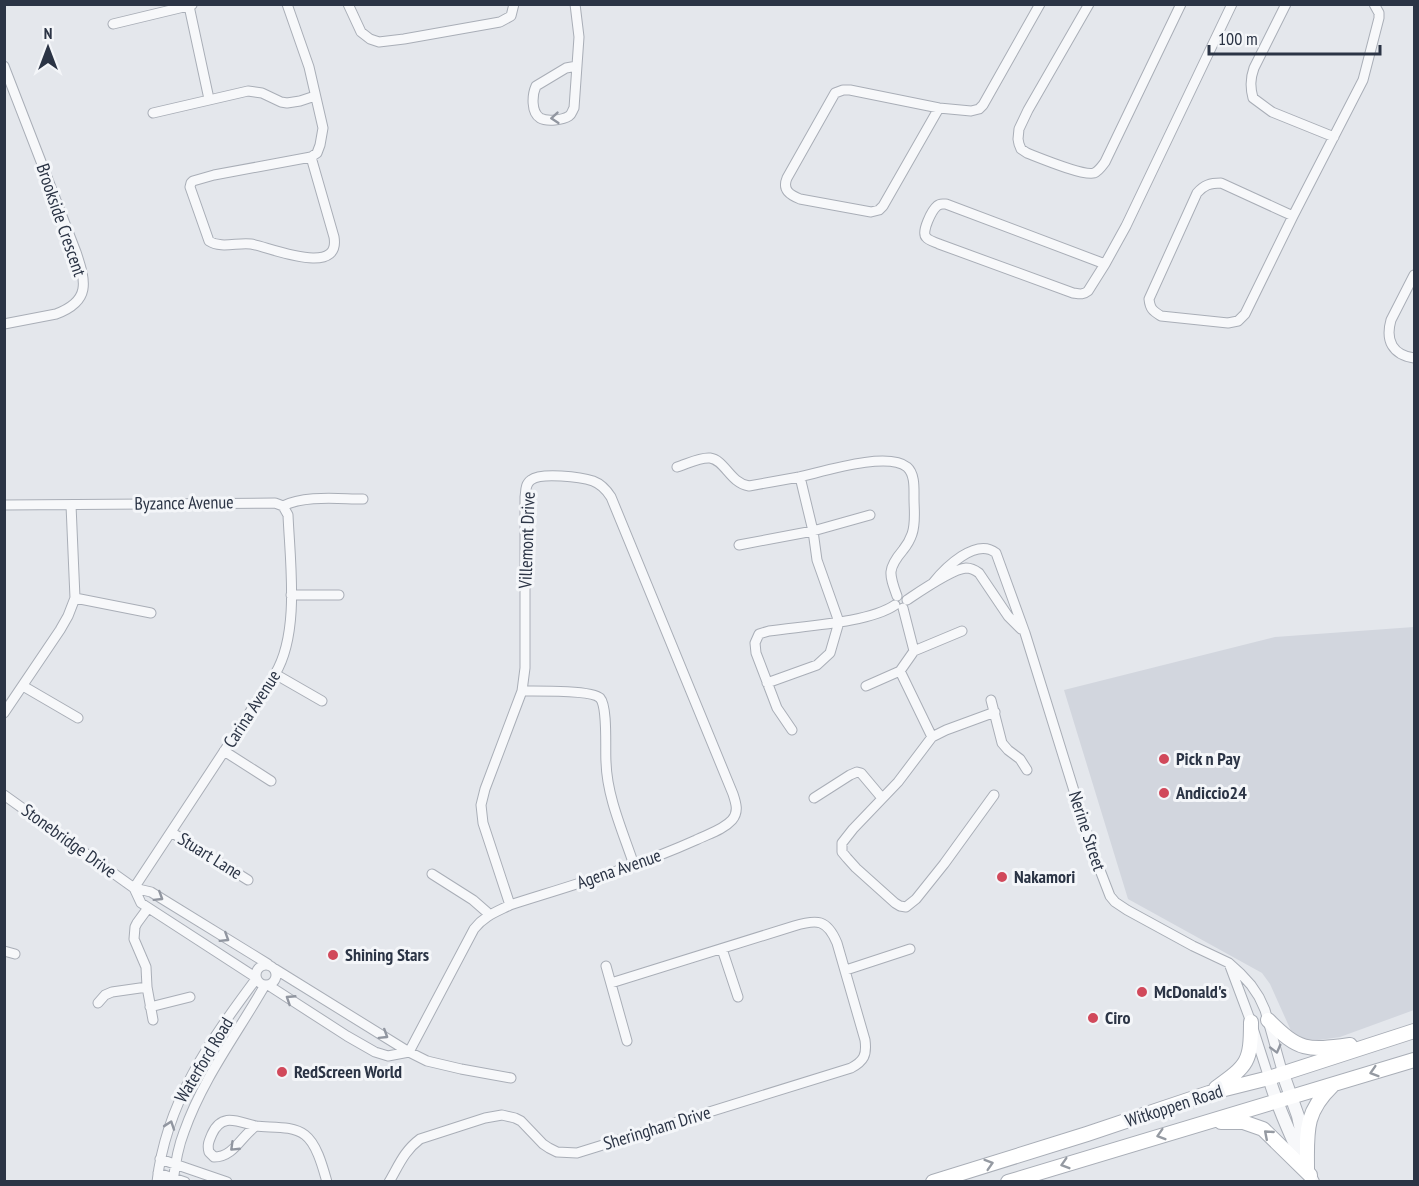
<svg xmlns="http://www.w3.org/2000/svg" width="1419" height="1186" font-family="'PT Sans Narrow',sans-serif">
	<style>
		.built { fill: #d2d6de }
		.lines { fill: none; stroke-linecap: round; stroke-linejoin: round }
		.minor-casing { stroke: #a9aeb7; stroke-width: 11 }
		.tertiary-casing { stroke: #a9aeb7; stroke-width: 14 }
		.secondary-casing { stroke: #a9aeb7; stroke-width: 16 }
		.minor { stroke: #f7f8fa; stroke-width: 9 }
		.tertiary { stroke: #f7f8fa; stroke-width: 12 }
		.secondary { stroke: #fff; stroke-width: 14 }
		.oneway { stroke: #9196a0 }
		.oneway2 { stroke: #959aa2 }
		.poi-dot { fill: #d1495b; stroke: #f4f6f9; stroke-width: 2 }
		.labels { text-anchor: middle; stroke-width: 6; stroke-linejoin: round; paint-order: stroke }
		.street-label { font-size: 18px; fill: #2b3445; stroke: #f4f6f9 }
		.poi-label { font-size: 18px; font-weight: bold; fill: #2b3445; stroke: #f4f6f9; text-anchor: start }
	</style>
	<rect width="100%" height="100%" fill="#e4e7ec"/>
	<!-- built -->
	<path class="built" d="M1414 627V1010L1340 1037 1319 1040 1300 1039 1292 1033 1270 984 1262 973 1128 899 1064 690 1275 637Z"/>
	<g class="lines">
		<!-- minor casing -->
		<g class="minor-casing">
			<path id="minor" d="M287 4 309 67 323 128 320 145 317 153 311 157 214 175 193 181 191 183 190 187 209 241C221 249 238 242 251 244 269 247 341 278 334 237L311 157
				M348 4 361 32 370 39 379 42 404 39 500 22 511 16 514 4
				M575 4 579 37 574 108C572 111 572 114 569 116 563 120 547 122 540 118 531 112 532 95 536 86L566 68 577 66
				M1089 4 1028 110 1019 129 1018 139 1019 144 1021 149 1027 153C1040 158 1083 176 1094 173 1099 171 1102 166 1105 162L1181 4
				M1286 4 1254 68C1250 79 1250 87 1253 98L1272 112 1334 137
				M189 6 209 99
				M113 24 192 5
				M4 66 76 252C86 282 91 301 56 314L4 324
				M939 108 883 206 879 210 871 212 800 199C790 195 782 190 787 178L835 93 843 90H850L939 108 971 111 979 109 983 105 1040 4
				M153 113 248 91 262 93 281 102 287 103 300 101 315 96
				M1293 216 1221 183C1210 183 1204 185 1197 193L1149 299C1150 309 1153 311 1161 316L1228 323 1238 321 1245 314 1293 216 1363 80 1379 18V13L1374 4
				M1105 264 946 204C942 204 940 203 937 206 932 210 921 232 926 237 929 241 935 242 939 244L1073 293C1080 294 1083 295 1088 291L1105 264 1126 226 1232 4
				M1414 275 1391 320C1385 341 1393 355 1414 358
				M677 467C687 464 700 457 710 458 725 460 730 483 749 486 766 483 782 480 799 477 822 472 887 451 907 467 915 474 914 488 914 498 914 510 916 523 912 534 910 540 907 545 903 550 887 569 889 574 897 596
				M4 505 275 503 283 506C305 495 338 499 363 499
				M739 545 813 531 870 515
				M933 583C945 568 976 537 996 553L1025 633 1093 852 1110 896 1115 902 1127 910 1193 946 1229 963 1240 973 1251 985 1259 997 1265 1010 1283 1074
				M291 595H339
				M75 598 151 613
				M907 600C919 592 952 569 966 568 971 568 975 570 979 573L1008 616 1021 629
				M903 608 914 651
				M900 671 932 737
				M275 674 322 701
				M767 683 817 665 830 653 839 622 817 560 813 531 800 477
				M23 686 78 718
				M866 686 900 671 914 651 962 631
				M522 691C536 691 592 690 600 698 608 707 605 750 606 762 607 797 623 832 634 865
				M991 700 1002 743 1008 750 1020 759 1027 770
				M4 713 60 630 68 616 75 598 71 505
				M792 730 777 708 756 653 755 643 759 634 769 631C802 626 869 623 895 605
				M224 751 271 781
				M4 795 134 888 151 892 268 964
				M994 795 944 864 916 899 906 907 900 906 895 903 856 868 847 858 842 852V843L853 829 898 782 932 737 946 730 995 712
				M814 798 850 775 857 772 861 773 882 798
				M171 832 248 880
				M432 874 473 900 489 914
				M134 888 275 674C300 633 290 562 288 515L283 506
				M134 888 141 903 255 977
				M148 908 137 923 135 927 134 939 146 967 147 987 153 1020
				M722 949 738 997
				M4 951 15 954
				M256 975a10 10 0 1 1 20 0a10 10 0 1 1-20 0Z
				M606 966 627 1041
				M1230 966 1251 1022 1269 1078
				M275 969 409 1052 427 1061 461 1069 511 1078
				M846 970 910 949
				M268 985 347 1036 375 1052 388 1056 409 1052
				M98 1003 105 995 112 992 147 987
				M150 1007 190 997
				M409 1052 474 929C484 916 496 912 510 905 573 885 636 867 696 840 708 834 723 830 732 820 739 812 736 803 733 794L611 497C606 489 601 484 593 481 581 477 541 472 531 480 525 484 526 491 525 497V668L522 691 485 789 481 805 483 823 510 905
				M256 1126C241 1136 234 1157 214 1157L209 1152C207 1145 209 1141 212 1134 222 1112 238 1122 256 1126 271 1128 292 1125 305 1135 317 1144 323 1168 327 1182
				M160 1159 227 1182
				M158 1173 185 1182
				M157 1182C166 1102 210 1041 256 979
				M173 1182C175 1165 178 1147 184 1132 203 1078 237 1034 265 985
				M389 1182C399 1165 404 1151 420 1139L485 1118 502 1115 515 1118 521 1121 543 1144 549 1148 557 1152 577 1153 851 1068C864 1061 867 1055 865 1040L837 943C827 919 817 919 794 926L611 983"/>
		</g>
		<!-- tertiary casing -->
		<g class="tertiary-casing">
			<path id="tertiary" d="M1283 1074 1298 1116 1304 1144
				M1269 1078C1280 1114 1296 1148 1313 1182"/>
		</g>
		<!-- secondary casing -->
		<g class="secondary-casing">
			<path id="secondary" d="M1268 1020C1299 1051 1307 1051 1350 1045
				M1216 1088C1248 1065 1251 1062 1251 1022
				M1221 1122H1243L1263 1129 1310 1175
				M1307 1169C1307 1132 1304 1113 1332 1086
				M933 1182 1087 1134 1209 1093 1269 1078 1414 1031
				M1008 1182 1414 1060"/>
		</g>
		<!-- minor -->
		<use href="#minor" class="minor"/>
		<!-- tertiary -->
		<use href="#tertiary" class="tertiary"/>
		<!-- secondary -->
		<use href="#secondary" class="secondary"/>
	</g>
	<!-- one-way arrows -->
	<defs><path id="oneway-chevron" d="M-2-3.5L2.5 0L-2 3.5" fill="none" stroke-width="1.6" stroke-linecap="round" stroke-linejoin="round" transform="scale(1.5)"/></defs>
	<g class="oneway">
		<use href="#oneway-chevron" transform="translate(555 118) rotate(175)"/>
		<use href="#oneway-chevron" transform="translate(159 897) rotate(32)"/>
		<use href="#oneway-chevron" transform="translate(225 938) rotate(32)"/>
		<use href="#oneway-chevron" transform="translate(290 999) rotate(-147)"/>
		<use href="#oneway-chevron" transform="translate(384 1035) rotate(32)"/>
		<use href="#oneway-chevron" transform="translate(1276 1049) rotate(75)"/>
		<use href="#oneway-chevron" transform="translate(170 1125) rotate(-71)"/>
		<use href="#oneway-chevron" transform="translate(234 1147) rotate(136)"/>
	</g>
	<g class="oneway2">
		<use href="#oneway-chevron" transform="translate(1374 1072) rotate(163)"/>
		<use href="#oneway-chevron" transform="translate(1268 1134) rotate(-139)"/>
		<use href="#oneway-chevron" transform="translate(1161 1135) rotate(163)"/>
		<use href="#oneway-chevron" transform="translate(989 1164) rotate(-17)"/>
		<use href="#oneway-chevron" transform="translate(1065 1164) rotate(163)"/>
	</g>
	<!-- markers -->
	<g class="poi-dot">
		<circle cx="1164" cy="759" r="6"/>
		<circle cx="1164" cy="793" r="6"/>
		<circle cx="1002" cy="877" r="6"/>
		<circle cx="333" cy="955" r="6"/>
		<circle cx="1142" cy="992" r="6"/>
		<circle cx="1093" cy="1018" r="6"/>
		<circle cx="282" cy="1072" r="6"/>
	</g>
	<g class="labels">
		<!-- street labels -->
		<g class="street-label">
			<text transform="translate(61 220) rotate(71)" y="6">Brookside Crescent</text>
			<text transform="translate(184 503) rotate(-1)" y="6">Byzance Avenue</text>
			<text transform="translate(527 540) rotate(-88)" y="6">Villemont Drive</text>
			<text transform="translate(252 709) rotate(-57)" y="6">Carina Avenue</text>
			<text transform="translate(1087 831) rotate(72)" y="6">Nerine Street</text>
			<text transform="translate(69 841) rotate(36)" y="6">Stonebridge Drive</text>
			<text transform="translate(210 856) rotate(32)" y="6">Stuart Lane</text>
			<text transform="translate(619 869) rotate(-19)" y="6">Agena Avenue</text>
			<text transform="translate(204 1060) rotate(-59)" y="6">Waterford Road</text>
			<text transform="translate(1174 1106) rotate(-18)" y="6">Witkoppen Road</text>
			<text transform="translate(657 1128) rotate(-17)" y="6">Sheringham Drive</text>
		</g>
		<!-- poi labels -->
		<g class="poi-label">
			<text x="1176" y="765">Pick n Pay</text>
			<text x="1176" y="799">Andiccio24</text>
			<text x="1014" y="883">Nakamori</text>
			<text x="345" y="961">Shining Stars</text>
			<text x="1154" y="998">McDonald's</text>
			<text x="1105" y="1024">Ciro</text>
			<text x="294" y="1078">RedScreen World</text>
		</g>
	</g>
	<!-- border -->
	<rect width="1419" height="1186" fill="none" stroke="#2b3445" stroke-width="12"/>
	<!-- north arrow -->
	<g transform="translate(48 48)" stroke="#f4f6f9" stroke-width="4.5" paint-order="stroke">
	<path d="M0-4.5L10 22L0 15L-10 22Z" fill="#2b3445"/>
	<text y="-9" font-size="16" font-weight="bold" text-anchor="middle" fill="#2b3445">N</text>
	</g>
	<!-- scale -->
	<path d="M1209 45v9h171v-9" fill="none" stroke="#2b3445" stroke-width="3"/>
	<text x="1218" y="45" font-size="18" fill="#2b3445" stroke="#f4f6f9" stroke-width="4.5" paint-order="stroke">100 m</text>
</svg>
